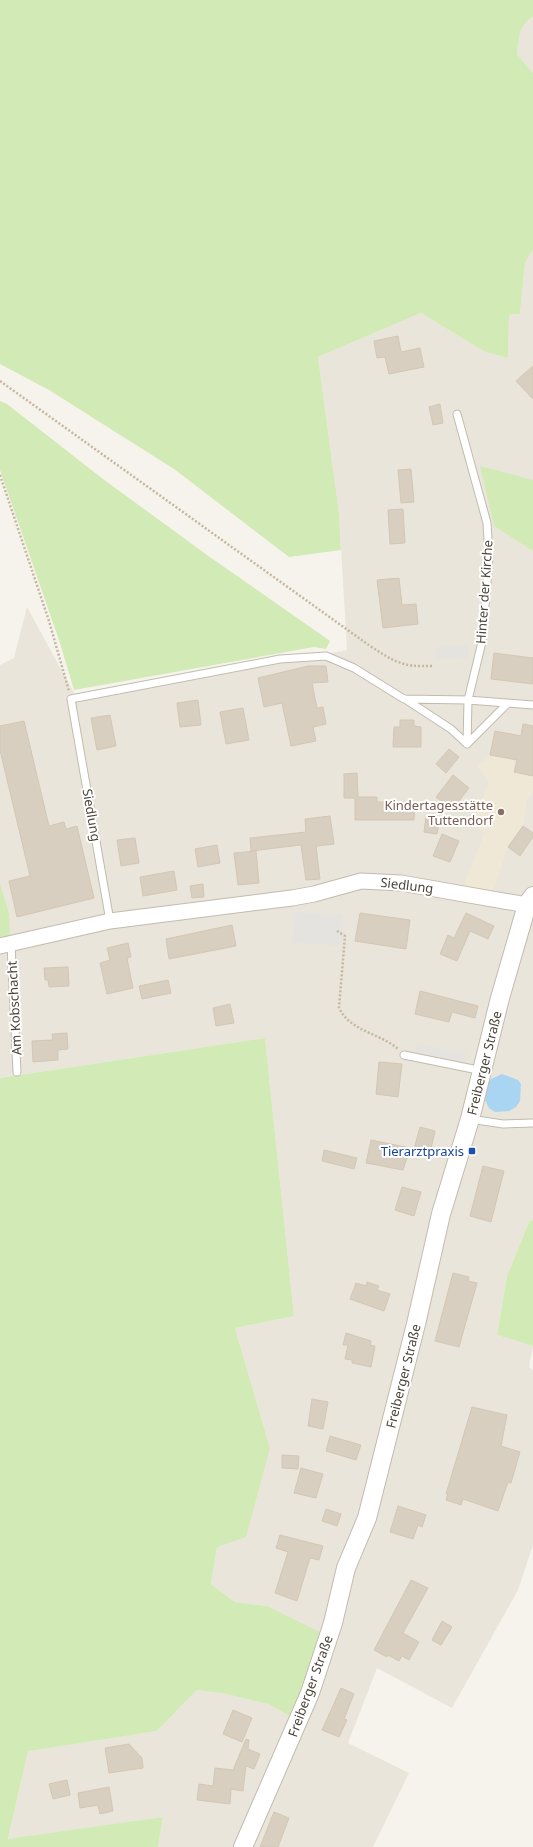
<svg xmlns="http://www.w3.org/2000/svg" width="533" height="1847" font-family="'Noto Sans',sans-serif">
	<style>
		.residential { fill: #eae5da }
		.education { fill: #efe8d6 }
		.green { fill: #d2eab5 }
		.parking { fill: #e5e3e0 }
		.water { fill: #a9d4f2 }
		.building { fill: #d8cfc1; stroke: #d3c7b4 }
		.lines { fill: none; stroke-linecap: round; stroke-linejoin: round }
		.service-casing { stroke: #c2bbae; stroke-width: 9 }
		.minor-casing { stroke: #c2bbae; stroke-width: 17 }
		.tertiary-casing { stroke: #c2bbae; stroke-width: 20 }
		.path { stroke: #c4b79f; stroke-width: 2.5; stroke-dasharray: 2 2; stroke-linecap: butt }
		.service { stroke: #fff; stroke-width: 7 }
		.minor { stroke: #fff; stroke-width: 15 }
		.tertiary { stroke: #fff; stroke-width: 18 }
		.education-dot { fill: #8d6e63; stroke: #fff; stroke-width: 1.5 }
		.transit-dot { fill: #1a4fb4; stroke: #fff; stroke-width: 1.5 }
		.labels { text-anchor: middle; stroke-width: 4; stroke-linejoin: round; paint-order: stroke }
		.street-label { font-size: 13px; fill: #4b4439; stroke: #fff }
		.education-label { font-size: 13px; fill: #785e54; stroke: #fff; text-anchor: end }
		.transit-label { font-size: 13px; fill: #164399; stroke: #fff; text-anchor: end }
	</style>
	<rect width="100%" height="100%" fill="#f6f3ec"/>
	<!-- residential -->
	<path class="residential" d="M533 17V73L517 54 519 30 523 24Z
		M533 250V1220L529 1222 507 1276 497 1335 533 1346 529 1367 533 1370V1545L518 1590 452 1708 377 1668 348 1743 409 1773 373 1847H158L163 1817 8 1840 28 1750 157 1731 197 1690 226 1694 268 1704 293 1718 267 1606 235 1602 211 1584 217 1547 270 1448 235 1328 294 1316 265 1038 0 1078V940L9 913 0 883V665L14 658 27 607 79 702 347 650 339 513 318 357 421 313 485 352 508 358 509 315 520 314 525 263Z"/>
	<!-- education -->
	<path class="education" d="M523 724 533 726V792L527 799 523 826 508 847 492 895 463 887 485 832 472 826 489 782 477 766 490 755 521 736Z"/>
	<!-- green -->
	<path class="green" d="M0 0H533V17C518 25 519 38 517 54L533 73V250L525 263 520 314 509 315 508 358 485 352 421 313 318 357 339 513 341 550 289 557 174 469 49 390 0 364Z
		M0 401 7 404 103 479 207 555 330 641 326 649 314 647 74 690 60 643 0 470Z
		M480 466 533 480V551L494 526Z
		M0 883 9 913 10 938 0 940Z
		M265 1038 294 1316 235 1328 270 1448 246 1537 217 1547 211 1584 235 1602 267 1606 322 1633 293 1718 268 1704 226 1694 197 1690 157 1731 28 1751 8 1839 163 1817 158 1847H0V1078Z
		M533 1220V1346L497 1335 507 1276 529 1222Z"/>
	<!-- parking -->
	<path class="parking" d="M468 645V658L437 659 436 647Z
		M295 912 343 915 341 946 292 942Z
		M417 1044 466 1053 463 1066 415 1057Z"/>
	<!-- water -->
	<path class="water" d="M502 1074 518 1080 521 1084 520 1101 516 1107 509 1111 495 1112 489 1108 485 1100 487 1086 491 1079Z"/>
	<!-- building -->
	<path class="building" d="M398 336 401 352 420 348 424 367 389 374 385 357 377 358 374 341Z
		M533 366V399L516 381Z
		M440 404 443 423 433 425 429 407Z
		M411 469 414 502 401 503 398 470Z
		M403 509 405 543 390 544 388 510Z
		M399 578 402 605 416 604 418 624 383 628 377 580Z
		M494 653 533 658V684L491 679Z
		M308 666H326L328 682 312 683 317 708 323 707 326 724 313 727 316 741 291 746 282 703 264 707 258 678Z
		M198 700 201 725 180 727 177 703Z
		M243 708 249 740 226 744 220 712Z
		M110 715 116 746 97 750 91 718Z
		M400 720H414V726L421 727V747H393L394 727H400Z
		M24 721 49 826 64 822 66 829 77 826 94 898 17 917 9 881 30 876 0 750V726Z
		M523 724 533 726V776L514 772 517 760 490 755 495 731 521 736Z
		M449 749 459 757 446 773 436 764Z
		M357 773 358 797H377V802H415L414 820H355V798H344V774Z
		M453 775 469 788 452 810 436 797Z
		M330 816 334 844 316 846 320 879 306 880 301 845 251 851 250 838 306 832 305 819Z
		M426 817 440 819 437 834 424 832Z
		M523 826 533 833V837L520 856 508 847Z
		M442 834 459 841 450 862 433 856Z
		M135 838 139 863 121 866 117 840Z
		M217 845 220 863 198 867 195 849Z
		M256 851 259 883 238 885 234 853Z
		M174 871 177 890 143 896 140 877Z
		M203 884 204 897 192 898 190 886Z
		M360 913 410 920 406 949 355 941Z
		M466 913 494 926 488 939 470 931 457 961 440 954 448 935 454 938Z
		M232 925 236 946 169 959 166 939Z
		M128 943 131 957 127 958 133 988 107 994 100 963 110 960 107 948Z
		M68 967 69 986 49 987 48 980H45L44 968Z
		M168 980 171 993 142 999 139 986Z
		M420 991 478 1006 475 1018 452 1012 449 1022 415 1014Z
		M230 1004 234 1023 216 1026 213 1008Z
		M67 1033 68 1049 58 1050V1060L33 1062 32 1041 53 1040 52 1034Z
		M379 1062 402 1064 398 1097 376 1094Z
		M420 1127 435 1131 430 1153 414 1149Z
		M371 1140 410 1148 403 1170 366 1163Z
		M324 1150 357 1158 354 1169 322 1161Z
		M483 1166 504 1171 491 1222 470 1216Z
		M402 1187 421 1192 414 1216 395 1210Z
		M453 1273 469 1277 468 1281 477 1283 459 1347 435 1341Z
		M367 1282 379 1286 377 1290 390 1294 384 1311 350 1299 356 1283 366 1286Z
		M346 1333 371 1341 370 1345 375 1346 371 1367 352 1363V1360L345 1359 348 1345H343Z
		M312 1399 328 1402 323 1429 308 1426Z
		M472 1407 507 1415 501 1446 520 1452 511 1483 508 1482 498 1511 463 1499 461 1505 446 1500 448 1494H446Z
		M330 1436 361 1445 356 1460 326 1451Z
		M282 1455 299 1456 298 1469 282 1468Z
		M301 1468 323 1474 316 1498 294 1493Z
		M398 1506 426 1515 422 1527 418 1525 413 1539 390 1532Z
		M326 1509 341 1514 337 1526 322 1521Z
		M280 1535 323 1546 319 1560 310 1558 297 1601 275 1593 288 1552 276 1548Z
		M411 1580 428 1588 403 1633 419 1642 409 1660 402 1656 399 1661 388 1655 387 1657 374 1650Z
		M442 1621 452 1627 441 1645 432 1640Z
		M341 1688 354 1694 344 1719 347 1720 339 1737 322 1730Z
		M233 1710 252 1718 242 1742 223 1734Z
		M246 1739 249 1740 248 1749 260 1754 254 1769 246 1766 243 1791 231 1789 230 1804 197 1800 199 1784 213 1786 215 1768 233 1770Z
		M129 1744 142 1758 143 1768 109 1773 105 1748Z
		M67 1780 70 1795 53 1799 49 1784Z
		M109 1787 113 1811 100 1814 98 1805 80 1808 78 1793Z
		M274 1812 289 1818 278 1847H260Z"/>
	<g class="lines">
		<!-- service casing -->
		<g class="service-casing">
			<path id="service" d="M457 414 487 523 489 557 482 642 468 700 467 744 507 704
				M405 699 451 729 467 744
				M110 921 71 699 280 659 326 656 354 668 404 699 468 700 533 705
				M11 944 17 1072
				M404 1055 483 1071
				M470 1119 503 1124 533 1123"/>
		</g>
		<!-- minor casing -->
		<g class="minor-casing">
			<path id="minor" d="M0 946 110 921 292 898 314 894 361 881 401 883 527 905 533 903"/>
		</g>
		<!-- tertiary casing -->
		<g class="tertiary-casing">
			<path id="tertiary" d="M243 1847 310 1693 333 1623 346 1568 367 1518 416 1324 441 1214 470 1119 500 998 527 905 533 896"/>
		</g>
		<!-- path -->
		<path class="path" d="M0 381 370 646C395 662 402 667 432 666
			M0 475 49 621 69 691
			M337 931 345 936 339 1008C351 1032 380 1033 398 1049"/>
		<!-- service -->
		<use href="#service" class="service"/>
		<!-- minor -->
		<use href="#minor" class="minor"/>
		<!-- tertiary -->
		<use href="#tertiary" class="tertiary"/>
	</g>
	<!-- markers -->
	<circle class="education-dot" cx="501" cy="812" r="4"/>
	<rect class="transit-dot" x="468" y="1147" width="8" height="8" rx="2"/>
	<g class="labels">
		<!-- street labels -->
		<g class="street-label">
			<text transform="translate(484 592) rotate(-86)" y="5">Hinter der Kirche</text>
			<text transform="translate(92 815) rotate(80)" y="5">Siedlung</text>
			<text transform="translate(407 885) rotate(7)" y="5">Siedlung</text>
			<text transform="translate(14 1008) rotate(-93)" y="5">Am Kobschacht</text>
			<text transform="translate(484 1063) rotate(-76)" y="5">Freiberger Straße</text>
			<text transform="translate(403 1376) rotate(-76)" y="5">Freiberger Straße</text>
			<text transform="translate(310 1686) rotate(-70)" y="5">Freiberger Straße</text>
		</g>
		<!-- education labels -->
		<g class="education-label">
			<text x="493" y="810">Kindertagesstätte<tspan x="493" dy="15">Tuttendorf</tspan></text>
		</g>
		<!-- transit labels -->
		<g class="transit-label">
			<text x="464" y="1156">Tierarztpraxis</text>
		</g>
	</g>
</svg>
